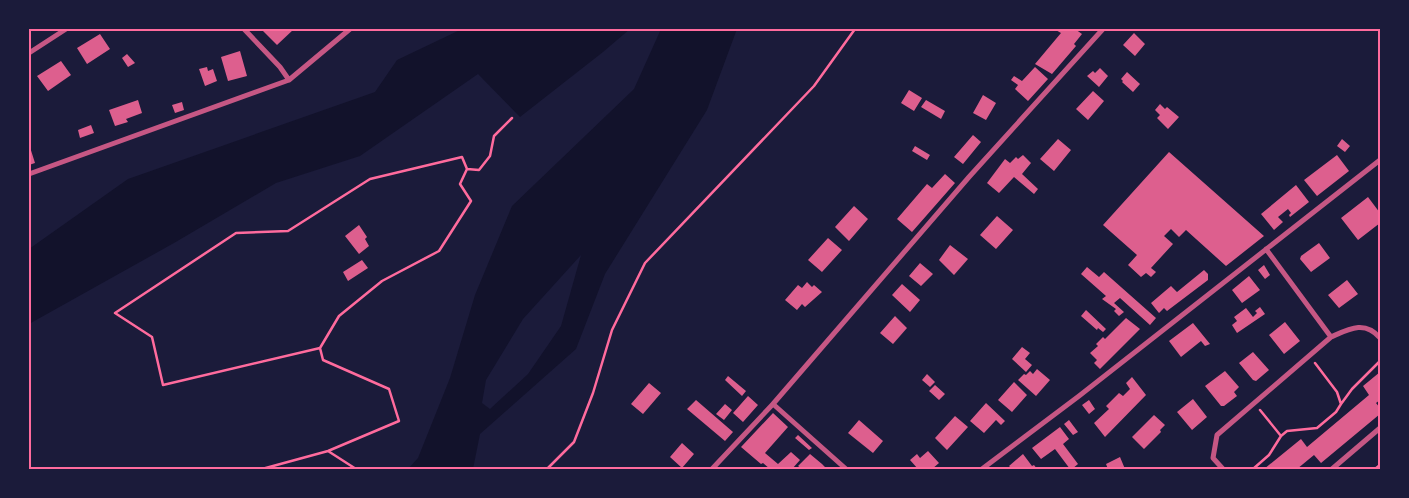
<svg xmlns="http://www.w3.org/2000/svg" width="1409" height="498" font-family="Overpass,sans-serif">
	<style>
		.water { fill: #12122b; fill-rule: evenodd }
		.building { fill: #dd5f8e }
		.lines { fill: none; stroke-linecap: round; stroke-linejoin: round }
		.path { stroke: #ff6b9d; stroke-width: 2.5 }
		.minor { stroke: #c65784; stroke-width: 5 }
		.neatline { fill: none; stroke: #ff6b9d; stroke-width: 2 }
	</style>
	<rect width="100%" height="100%" fill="#1b1b3a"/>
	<!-- water -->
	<path class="water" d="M462 29H630L603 52 520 117 478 74 360 156 276 183 174 243 29 324V249L128 179 375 92 397 60Z
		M661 29H737L707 110 605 274 576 349 480 434 473 469H408L418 458 450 378 475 295 512 206 634 89ZM581 255 561 326 528 374 490 409 482 403 486 380 523 319Z"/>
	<!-- building -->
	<path class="building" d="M261 29H294L277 45Z
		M1054 29H1075L1082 34 1074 44 1076 46 1052 74 1035 64 1061 33Z
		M1134 33 1145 44 1135 56 1123 45Z
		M100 34 110 49 87 64 77 48Z
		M240 51 247 76 228 81 221 57Z
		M127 54 135 63 128 67 122 58Z
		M61 61 71 75 48 91 37 76Z
		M207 67 208 71 213 69 217 81 205 86 199 69Z
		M1035 67 1048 79 1028 101 1015 89 1018 85 1011 80 1014 76 1022 81Z
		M1100 68 1108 76 1099 87 1087 76 1093 71 1095 73Z
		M1127 72 1140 84 1133 92 1122 82 1123 81 1121 79Z
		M909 90 922 98 914 111 901 103Z
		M1093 91 1104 101 1088 120 1076 109Z
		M983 95 996 103 986 120 973 113Z
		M138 100 142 113 126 119 128 122 115 126 109 110Z
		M926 100 945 111 941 119 921 107Z
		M182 102 184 110 175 113 172 105Z
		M1160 104 1165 109 1167 107 1179 117 1168 129 1157 118 1160 115 1155 110Z
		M91 125 94 133 80 138 78 130Z
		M973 135 981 142 963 164 954 157Z
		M1058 139 1071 150 1054 171 1040 159Z
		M1342 139 1350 146 1345 152 1337 146Z
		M29 144 35 163 29 165Z
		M915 146 930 155 927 160 912 151Z
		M1169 152 1264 236 1226 266 1186 230 1179 237 1171 229 1164 236 1173 244 1151 268 1156 272 1151 277 1146 273 1141 277 1128 265 1137 255 1103 225Z
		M1023 155 1031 163 1022 174 1038 189 1034 194 1014 177 999 193 987 183 1005 159 1010 163 1016 157 1018 159Z
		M1337 155 1349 171 1317 196 1304 180Z
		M945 174 955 183 912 232 897 219 927 184 932 188Z
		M1296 185 1309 202 1290 217 1289 215 1291 213 1288 209 1278 217 1283 222 1274 230 1261 214Z
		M1368 197 1380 213V223L1358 240 1341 218Z
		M854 206 868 219 849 241 835 227Z
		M997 216 1013 230 996 249 980 235Z
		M359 225 367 237 365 239 369 246 359 254 345 236Z
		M828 238 842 250 822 272 808 260Z
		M1319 243 1330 258 1311 272 1300 259 1301 256Z
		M950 245 968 259 954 275 939 260Z
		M362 260 368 268 348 281 343 272Z
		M920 263 933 274 921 286 909 276Z
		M1264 265 1270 275 1265 279 1258 270Z
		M1087 267 1099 277 1104 272 1156 318 1150 325 1120 298 1114 303 1124 312 1119 316 1114 311 1116 309 1102 299 1106 296 1081 274Z
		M1204 270 1208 274V280L1167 311 1164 308 1159 313 1151 303 1171 286 1177 292Z
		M1249 276 1260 290 1242 303 1232 290Z
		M1347 280 1358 294 1339 308 1328 295Z
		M807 282 812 287 814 285 822 292 805 307 802 304 797 310 785 300 798 285 802 288Z
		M902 284 920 300 910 312 892 295Z
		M1260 307 1265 314 1237 333 1232 325 1237 321 1234 317 1246 308 1253 317 1257 313 1255 311Z
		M1086 310 1106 329 1103 332 1098 328 1097 330 1081 316Z
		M895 316 907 328 893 344 880 333Z
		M1126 318 1140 329 1100 369 1094 363 1097 360 1090 353 1098 346 1096 344 1103 337 1105 339Z
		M1285 322 1300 341 1284 354 1269 335Z
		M1193 323 1210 344 1205 346 1201 341 1181 357 1169 341Z
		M1022 347 1030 353 1025 359 1032 365 1026 372 1012 359Z
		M1253 352 1269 370 1256 381 1253 380 1239 363Z
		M1037 369 1050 380 1036 396 1018 380 1024 374 1026 375 1030 371 1033 374Z
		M1225 371 1239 387 1234 392 1237 396 1224 406H1221L1205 386Z
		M1380 372V400L1376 403 1380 408V414L1321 463 1314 455 1297 469H1264L1301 439 1307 447 1369 395 1363 386Z
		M927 374 935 382 930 387 922 380Z
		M728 376 746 391 742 396 725 380Z
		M1132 377 1146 395 1105 437 1094 423 1109 409 1106 406 1119 393 1123 396 1130 389 1126 383Z
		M1014 382 1027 395 1012 412 998 400Z
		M649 383 661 393 643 414 631 404Z
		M935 385 945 394 939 400 929 391Z
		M748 396 758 405 743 422 733 413Z
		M1193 399 1207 417 1192 430 1177 412Z
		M696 400 733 432 725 441 687 409Z
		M1089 400 1095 409 1089 414 1082 405Z
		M986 403 1005 421 1001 425 996 420 984 433 970 421Z
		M725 404 732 410 724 420 716 414Z
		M773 413 788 427 765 453 778 464 791 452 800 460 792 469H770L763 463 761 464 741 447Z
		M1154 415 1165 425 1160 430 1161 432 1144 449 1132 437Z
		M955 416 968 427 947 450 935 438Z
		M859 420 883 441 873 453 848 433Z
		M1069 420 1078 432 1073 435 1064 424Z
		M1060 427 1069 439 1063 444 1078 464 1072 469H1070L1055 449 1041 459 1032 448Z
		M798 435 812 448 809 450 795 438Z
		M682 443 694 454 682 468 670 457Z
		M928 451 939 463 932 469H918L910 460 917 454 920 458Z
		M810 454 822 464 827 469H802L798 466Z
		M1023 454 1032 466 1034 465 1037 469H1012L1009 466Z
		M1120 457 1125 469H1108L1106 464Z"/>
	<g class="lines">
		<!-- path -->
		<path class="path" d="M467 169 479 170 490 156 494 136 512 118
			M1341 404 1352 389 1380 361
			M1260 410 1281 436
			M328 451 356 469
			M262 469 328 451 399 421 389 389 323 360 320 348 339 316 382 281 439 251 471 201 460 184 467 169 462 157 370 179 288 231 236 233 115 313 152 337 163 385 320 348
			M547 469 574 442 593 393 612 330 645 263 814 86 855 29
			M1253 469 1269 455 1281 436 1287 431 1317 428 1336 412 1341 404 1337 392 1315 363
			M1375 469 1380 465"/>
		<!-- minor -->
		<path class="minor" d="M244 29 280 67 289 80
			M29 53 66 29
			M29 174 289 80 350 29
			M1266 249 1331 337
			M712 469 773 404
			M846 469 773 404 969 177 1103 29
			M982 469 1079 396 1380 160
			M1223 469 1213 458 1217 435 1331 337C1349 329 1365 320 1380 338
			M1332 469 1380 428"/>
	</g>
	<!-- border -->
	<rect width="1409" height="498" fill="none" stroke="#1b1b3a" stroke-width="60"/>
	<rect x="30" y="30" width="1349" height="438" class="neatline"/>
</svg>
